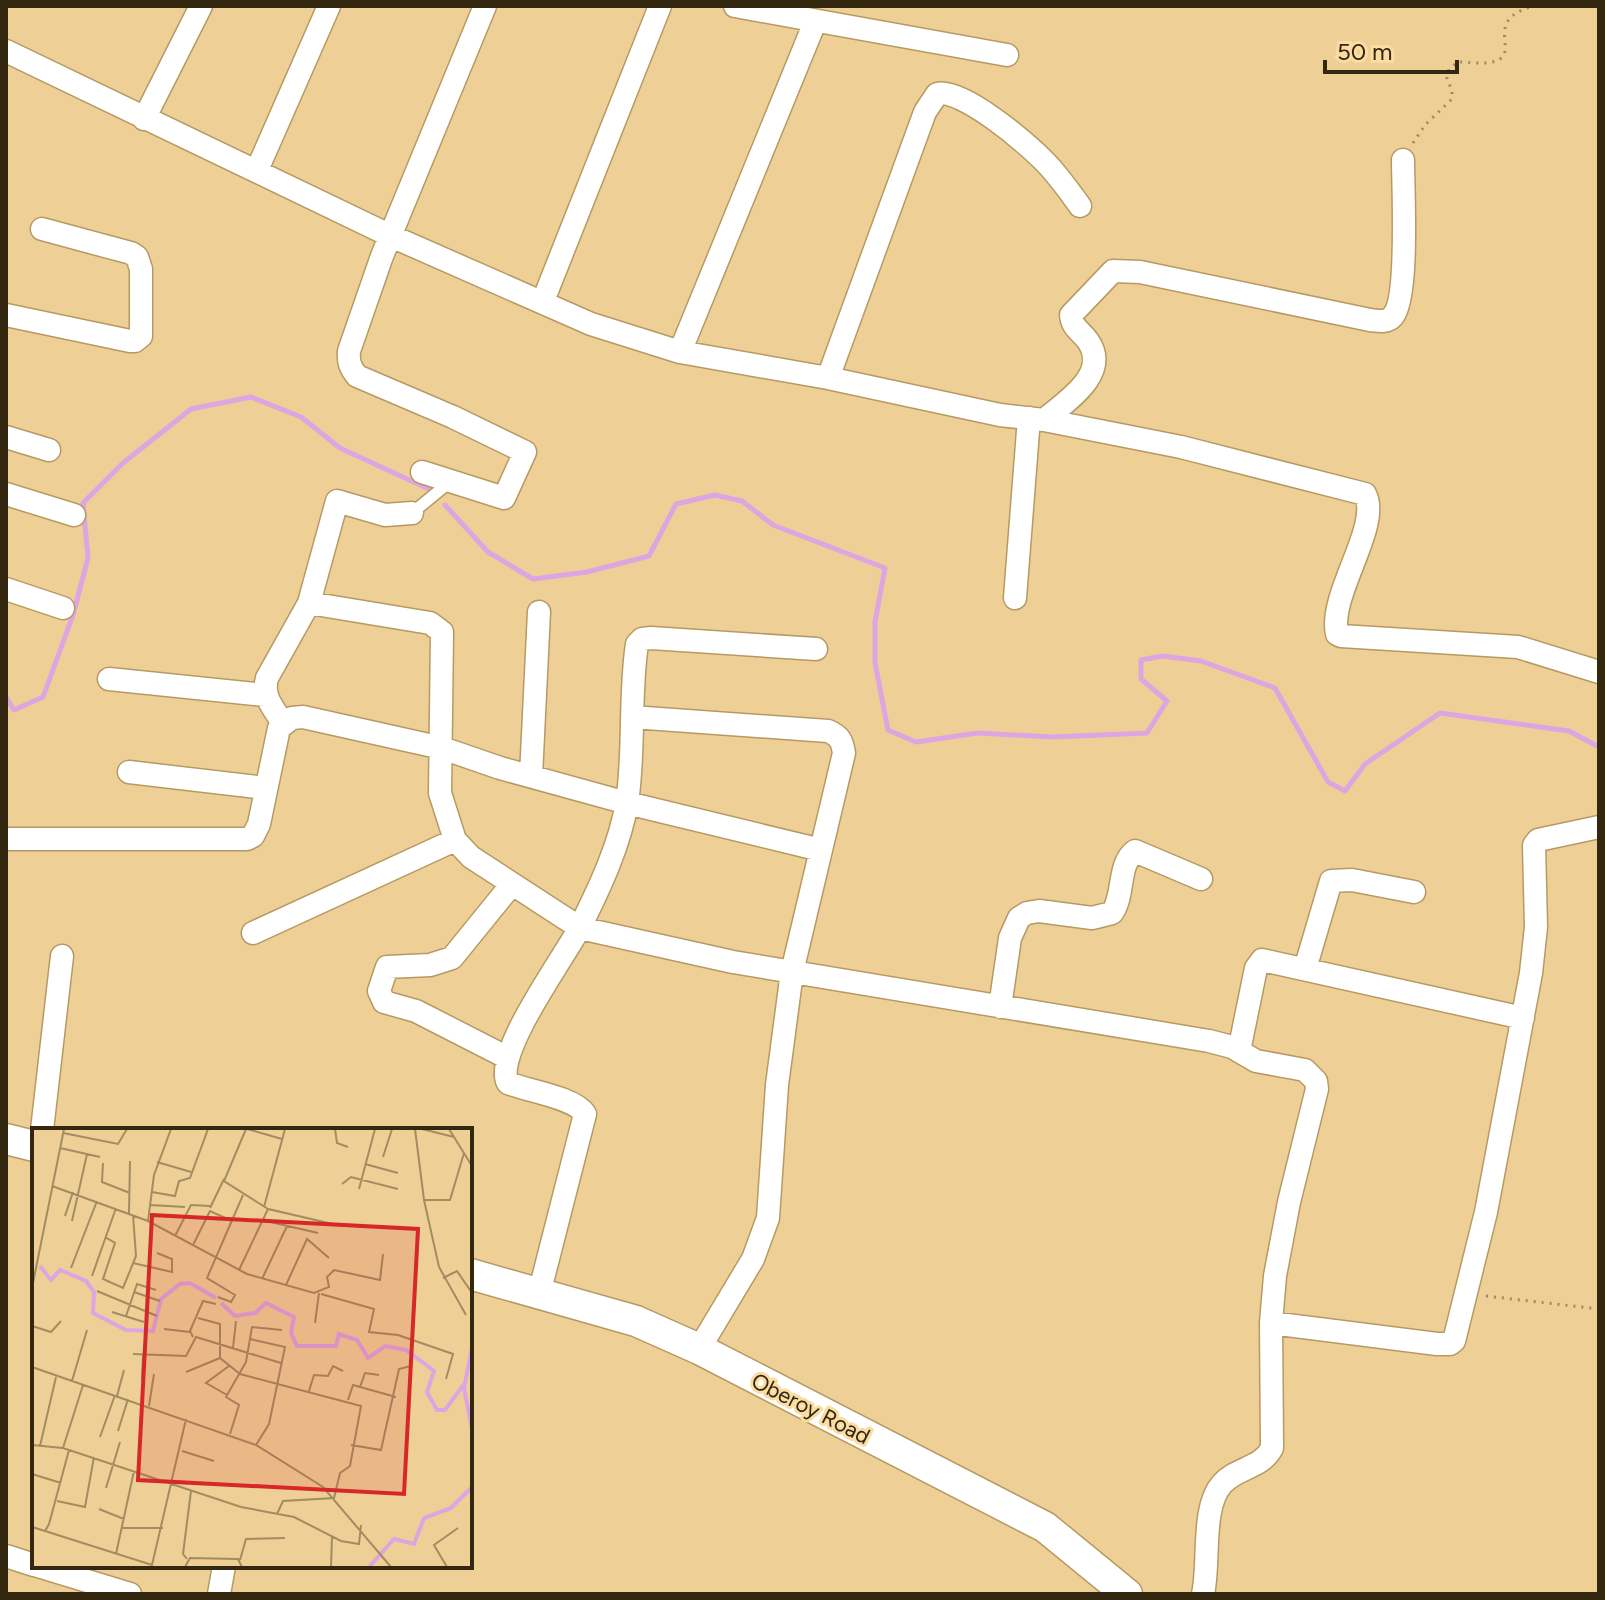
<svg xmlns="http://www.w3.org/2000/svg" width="1605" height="1600" font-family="Figtree,sans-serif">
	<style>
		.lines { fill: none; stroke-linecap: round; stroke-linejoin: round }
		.stream { stroke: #dda5e1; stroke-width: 5 }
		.lane-casing { stroke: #b69a63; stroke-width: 14 }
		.street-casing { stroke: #b69a63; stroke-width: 25 }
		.secondary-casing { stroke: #b69a63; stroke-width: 33 }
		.path { stroke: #9f895e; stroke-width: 3; stroke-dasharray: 2 6; stroke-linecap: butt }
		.lane { stroke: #fff; stroke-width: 11 }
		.street { stroke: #fff; stroke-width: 22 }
		.secondary { stroke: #fff; stroke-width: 30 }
		.labels { text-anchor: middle; stroke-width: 6; stroke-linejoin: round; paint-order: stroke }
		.street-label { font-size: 22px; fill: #332710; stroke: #fbdda3 }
		.inset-river { fill: none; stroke: #dda5e1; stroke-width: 4 }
		.inset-road { fill: none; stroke: #a38c61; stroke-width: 2 }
		.view { fill: #d62828; fill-opacity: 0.15; stroke: #d62828; stroke-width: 4 }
		.inset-edge { fill: none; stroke: #332710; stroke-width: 4 }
	</style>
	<rect width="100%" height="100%" fill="#eed097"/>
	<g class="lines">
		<!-- stream -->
		<path class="stream" d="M445 505 488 552 533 579 587 572 649 556 676 504 715 495 742 501 773 525 885 568 875 622V663L888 730 916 742 978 733 1053 737 1147 733 1167 701 1141 679V660L1162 656 1201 661 1275 688 1328 782 1345 791 1365 764 1440 713 1569 731 1599 747
			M6 697 14 710 43 697 73 615 88 558 83 503 123 463 191 409 251 397 301 417 340 448 433 491"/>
		<!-- lane casing -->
		<g class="lane-casing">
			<path id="lane" d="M412 513 451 481"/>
		</g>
		<!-- street casing -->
		<g class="street-casing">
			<path id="street" d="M735 6 1007 55
				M6 51 391 236 591 324 680 352 828 378 1000 415 1044 420C1065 402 1111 374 1088 341 1081 331 1072 328 1071 315L1113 271 1140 272 1370 320C1379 321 1387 323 1393 316 1409 298 1403 188 1403 160
				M144 119 201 6
				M257 170 329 6
				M543 301 660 6
				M6 315 130 341H135L141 336V269L137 257 131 253 42 229
				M680 352 815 22
				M828 378 925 112 937 94C961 87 1028 144 1045 162 1058 175 1069 191 1080 206
				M1044 420 1181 447 1365 494C1382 525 1328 595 1337 634L1341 636 1518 647 1599 672
				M6 437 49 450
				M422 472 504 498 525 452 453 417 357 376C350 367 348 362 349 351L382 256 485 6
				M6 494 74 515
				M6 589 63 608
				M1015 598 1029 418
				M309 603 430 623 442 632 440 793 455 840 471 857 580 928 733 962 1209 1041 1232 1047 1256 1061 1305 1070 1316 1081 1317 1089 1289 1202 1275 1276 1271 1323 1272 1448C1261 1469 1237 1467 1222 1484 1201 1507 1210 1563 1203 1594
				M109 679 265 695
				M632 717 828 731C840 736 842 741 844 753L792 972 777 1085 768 1218 753 1259 699 1349
				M283 723C273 708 262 696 267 678L309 603 337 501 385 515 412 513
				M129 772 266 788
				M531 776 539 612
				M6 839H247L253 836 259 824 279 728 292 718 303 717 442 748 500 768 627 803 821 850
				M253 933 455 840
				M1305 969 1331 881 1352 880 1414 892
				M1000 1007 1010 938 1019 918 1027 913 1039 911 1092 918 1112 913C1125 895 1117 865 1135 851L1201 879
				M1239 1051 1256 968 1262 960 1523 1018
				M506 1057 416 1011 384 1002 379 991 387 967 430 965 452 958 512 884
				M42 1130 62 956
				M539 1294 585 1114C574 1097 527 1091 508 1083 492 1055 564 958 580 927 599 889 620 845 627 802 635 751 629 696 637 644L642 639 651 638 816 649
				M1271 1323 1437 1344H1450L1454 1341 1486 1212 1531 973 1536 927 1534 845 1538 840 1599 827
				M6 1556 34 1565
				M38 1566 130 1594
				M219 1594 224 1566"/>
		</g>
		<!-- secondary casing -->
		<g class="secondary-casing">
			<path id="secondary" d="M6 1139 34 1146
				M470 1274 636 1321 699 1349 1045 1527 1127 1594"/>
		</g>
		<!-- path -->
		<path class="path" d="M1413 143 1425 125 1452 99V91L1447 78 1449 69 1458 62C1469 62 1485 65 1496 61 1521 52 1481 20 1534 6
			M1486 1296 1599 1309"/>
		<!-- lane -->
		<use href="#lane" class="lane"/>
		<!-- street -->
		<use href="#street" class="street"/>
		<!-- secondary -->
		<use href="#secondary" class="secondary"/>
	</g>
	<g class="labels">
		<!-- street labels -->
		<g class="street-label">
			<text transform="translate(811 1408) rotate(27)" y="8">Oberoy Road</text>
		</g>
	</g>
	<!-- overview -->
	<g transform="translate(32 1128)">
		<rect width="440" height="440" fill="#eed097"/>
		<path class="inset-river" d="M8 138 19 152 28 142 54 153 62 164 61 185 94 202 121 203 129 171 148 156 158 155 184 170M189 175 203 188 223 185 234 175 262 189 259 205 265 218H304L307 206 325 212 336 230 353 218 374 222 402 243 395 264 405 282H413L432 256M440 220 432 260 440 301M337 439 362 411 382 416 392 390 419 380 440 359"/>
		<path class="inset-road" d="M214 1 192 53 236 81M215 1 250 11M303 1 305 15 316 19M383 1 392 72H418L432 25M390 1 422 9M417 1 440 38M31 5 86 16 95 1M28 20 68 29M351 29 360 1M125 34 159 44M71 35 70 54 98 65M333 36 366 45M310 56 319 49 366 61M20 58 116 93 215 146 282 165 297 159 295 149 302 142 348 152 351 126M327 61 343 1M120 64 143 68 147 53 158 50 176 1M392 72 407 139 434 187M118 77 153 79M232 79 253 1M178 80 192 51M97 85 98 33M33 88 41 64M230 92 286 105M40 93 55 26M116 93 122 47 139 1M143 108 159 77 178 78M73 109 83 115 71 151 91 160 104 128 101 87M161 117 178 83 200 93M101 135 140 144V131L125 125M39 140 65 73M207 142 236 81 305 97M60 148 84 80M411 150 425 143 440 165M230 151 255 98M254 157 275 111 297 130M0 160 32 1M65 163 125 188M102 164 128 173M289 166 342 181 337 204 366 207 421 226 414 251M186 169 199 174 203 167 175 150 211 67M80 184 112 194M94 188 105 156 124 162M166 190 188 196V230L208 246 329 278 318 338 308 345 302 370 251 373 245 386M283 195 287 165M0 198 19 204 29 193M132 201 158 204M161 209 158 203 171 173 184 176M218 211 253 219 237 296 224 317M201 220 204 193M101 226 154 228 164 209 249 235M0 239 224 317 291 359 359 439M154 244 188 230M110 251 111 226M40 253 55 202M328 259 333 245 347 247M277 263 282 247 296 248 301 238 311 243M195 267 174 255 197 238M85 268 92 242M316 272 321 257 364 269M117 278 122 246M86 303 96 271M198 306 207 277 194 269 214 234 220 199 250 202M68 309 83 267M0 317 31 320 209 379 262 389 309 413 327 416 329 397M319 317 349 322 367 241 379 238M8 318 24 249M31 320 51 257M150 323 182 333M0 346 29 355M74 360 88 314M25 373 53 379 62 329M67 381 92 391M0 399 13 403 17 396 37 322M90 400H131M13 403 120 437 154 291M84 426 102 343M155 431 151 426 159 363M208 432 214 411 253 410M153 439 158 430 206 431 210 439M299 439 300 409M415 439 402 417 426 400"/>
		<path class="view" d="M120 87 386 101 372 366 106 352Z"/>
		<rect width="440" height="440" class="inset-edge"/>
	</g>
	<!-- border -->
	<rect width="1605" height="1600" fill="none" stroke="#332710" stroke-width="16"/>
	<!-- scale -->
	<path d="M1325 60v12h132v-12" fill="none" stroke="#332710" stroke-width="4"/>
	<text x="1337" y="60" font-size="24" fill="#332710" stroke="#fbdda3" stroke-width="6" paint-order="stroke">50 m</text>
</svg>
